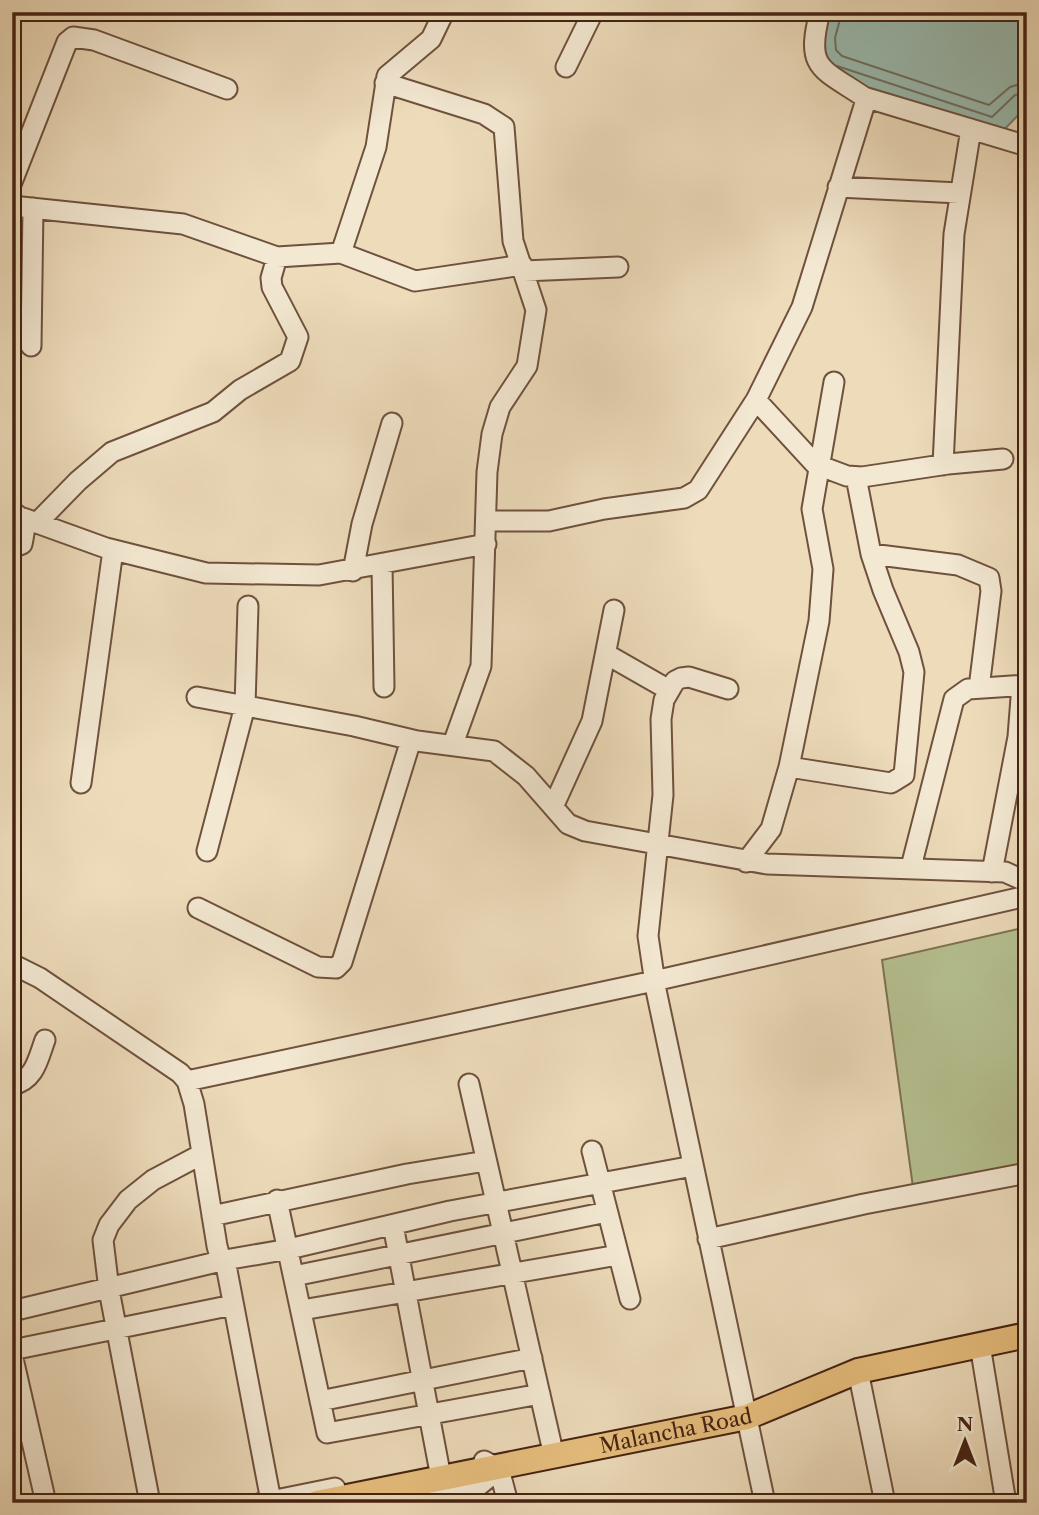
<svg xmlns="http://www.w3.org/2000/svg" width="1039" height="1515" font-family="'Libre Caslon Text',serif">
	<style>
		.green { fill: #b6c191; stroke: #7e7252; stroke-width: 2 }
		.water { fill: #99bbb0; stroke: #777e71; stroke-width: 2 }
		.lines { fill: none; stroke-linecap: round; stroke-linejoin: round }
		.shore { stroke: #6f6f62; stroke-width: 2 }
		.minor-casing { stroke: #6f513d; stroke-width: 23 }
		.major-casing { stroke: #452313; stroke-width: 28 }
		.minor { stroke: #f3e8d2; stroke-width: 19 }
		.major { stroke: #e6be7d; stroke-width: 24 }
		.labels { text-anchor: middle; stroke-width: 5; stroke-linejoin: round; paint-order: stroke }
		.street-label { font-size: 21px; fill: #452313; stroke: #f3e8d2 }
	</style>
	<rect width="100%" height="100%" fill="#eddbba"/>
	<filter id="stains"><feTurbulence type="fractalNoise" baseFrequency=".00286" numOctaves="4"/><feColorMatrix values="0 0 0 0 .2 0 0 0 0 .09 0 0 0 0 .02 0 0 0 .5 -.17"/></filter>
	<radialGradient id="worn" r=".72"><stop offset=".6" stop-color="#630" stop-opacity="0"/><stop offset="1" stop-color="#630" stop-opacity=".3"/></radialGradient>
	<!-- green -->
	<path class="green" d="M1027 927V1181L915 1202 882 960Z"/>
	<!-- water -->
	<path class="water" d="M817 12H1027V106L998 136 828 79Z"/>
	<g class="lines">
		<!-- shore -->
		<path class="shore" d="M842 12 835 38 836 50 842 56 989 105 1010 87 1027 82
			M837 66 992 117 1015 95 1027 93"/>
		<!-- minor casing -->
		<g class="minor-casing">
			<path id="minor" d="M566 67 593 12
				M385 83 484 114 504 127 513 241 536 310 527 366 500 407 492 434 487 472 481 666 453 744
				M864 97 1027 146
				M12 182 67 42 73 37 94 40 227 89
				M838 187 959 193
				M12 206 183 224 277 257 341 253 415 281 522 265
				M341 253 376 147 387 76 431 39 444 12
				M524 271 618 267
				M31 346 33 208
				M756 400 815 464 847 476 862 477 948 464 1003 459
				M943 465 954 234 971 129
				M23 518 106 548 206 573 319 575 486 544
				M487 521H549L604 509 684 498 698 490 756 400 802 307 865 103 864 97C821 68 805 69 820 12
				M37 523 78 481 112 452 213 412 240 390 290 361 298 337 272 287 271 278 277 257
				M12 548 22 544C25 529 28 521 14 513
				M871 554 958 565 989 578 991 591 979 688
				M382 565 384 687
				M353 571 362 524 392 423
				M606 654 669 690
				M728 689 689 677 681 678 675 681 664 700 661 719 663 795 648 936 656 990 765 1503
				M197 697 354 726 417 741 494 751 526 776 568 824 585 831 767 864 1005 872 1027 882
				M789 767 891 783 904 775 914 672 909 652 883 590 871 554 856 477
				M81 783 113 550
				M553 807 592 721 614 610
				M207 851 245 706 248 606
				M746 862 771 829 789 767 819 621 823 569 812 509 834 382
				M911 867 954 699 968 689 1027 685
				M992 872 1018 737 1022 685
				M198 908 318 967 336 968 342 962 411 740
				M12 964 40 978 180 1073 187 1081 194 1104 217 1246 220 1257 225 1260 289 1249 450 1211 693 1166
				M187 1081 654 981 1027 896
				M469 1084 554 1456
				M12 1085C35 1080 38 1059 45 1040
				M592 1151 630 1299
				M277 1200 327 1433 540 1394
				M212 1216 407 1174 486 1161
				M393 1225 439 1467
				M708 1239 864 1204 1027 1173
				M294 1276 607 1212
				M302 1310 618 1255
				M12 1311 225 1260 271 1501
				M980 1345 1006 1503
				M12 1350 233 1305
				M12 1354 46 1503
				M858 1371 885 1503
				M320 1401 532 1358
				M484 1461 499 1469 508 1503
				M150 1503 109 1290 103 1240 109 1225 128 1200 153 1180 202 1154
				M261 1503 335 1488
				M410 1503 477 1487 499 1469"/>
		</g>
		<!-- major casing -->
		<g class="major-casing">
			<g id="major">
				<path id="s1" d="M317 1503 747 1417 858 1371 1027 1335"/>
			</g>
		</g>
		<!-- minor -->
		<use href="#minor" class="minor"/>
		<!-- major -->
		<use href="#major" class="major"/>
	</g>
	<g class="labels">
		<!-- street labels -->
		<g class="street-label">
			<text dy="7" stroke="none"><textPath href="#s1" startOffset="366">Malancha Road</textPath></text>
		</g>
	</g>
	<!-- margin -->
	<rect width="1039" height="1515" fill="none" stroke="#eddbba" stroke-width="42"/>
	<rect x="14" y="14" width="1011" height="1487" fill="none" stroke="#452313" stroke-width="3.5"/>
	<rect x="21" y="21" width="997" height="1473" fill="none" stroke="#452313" stroke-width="2"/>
	<!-- north arrow -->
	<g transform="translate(965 1441)" stroke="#f3e8d2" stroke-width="5" paint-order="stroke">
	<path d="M0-5L12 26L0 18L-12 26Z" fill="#452313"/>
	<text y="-10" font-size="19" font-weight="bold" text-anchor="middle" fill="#452313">N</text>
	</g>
	<rect width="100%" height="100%" filter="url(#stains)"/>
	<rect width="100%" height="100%" fill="url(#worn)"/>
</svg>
